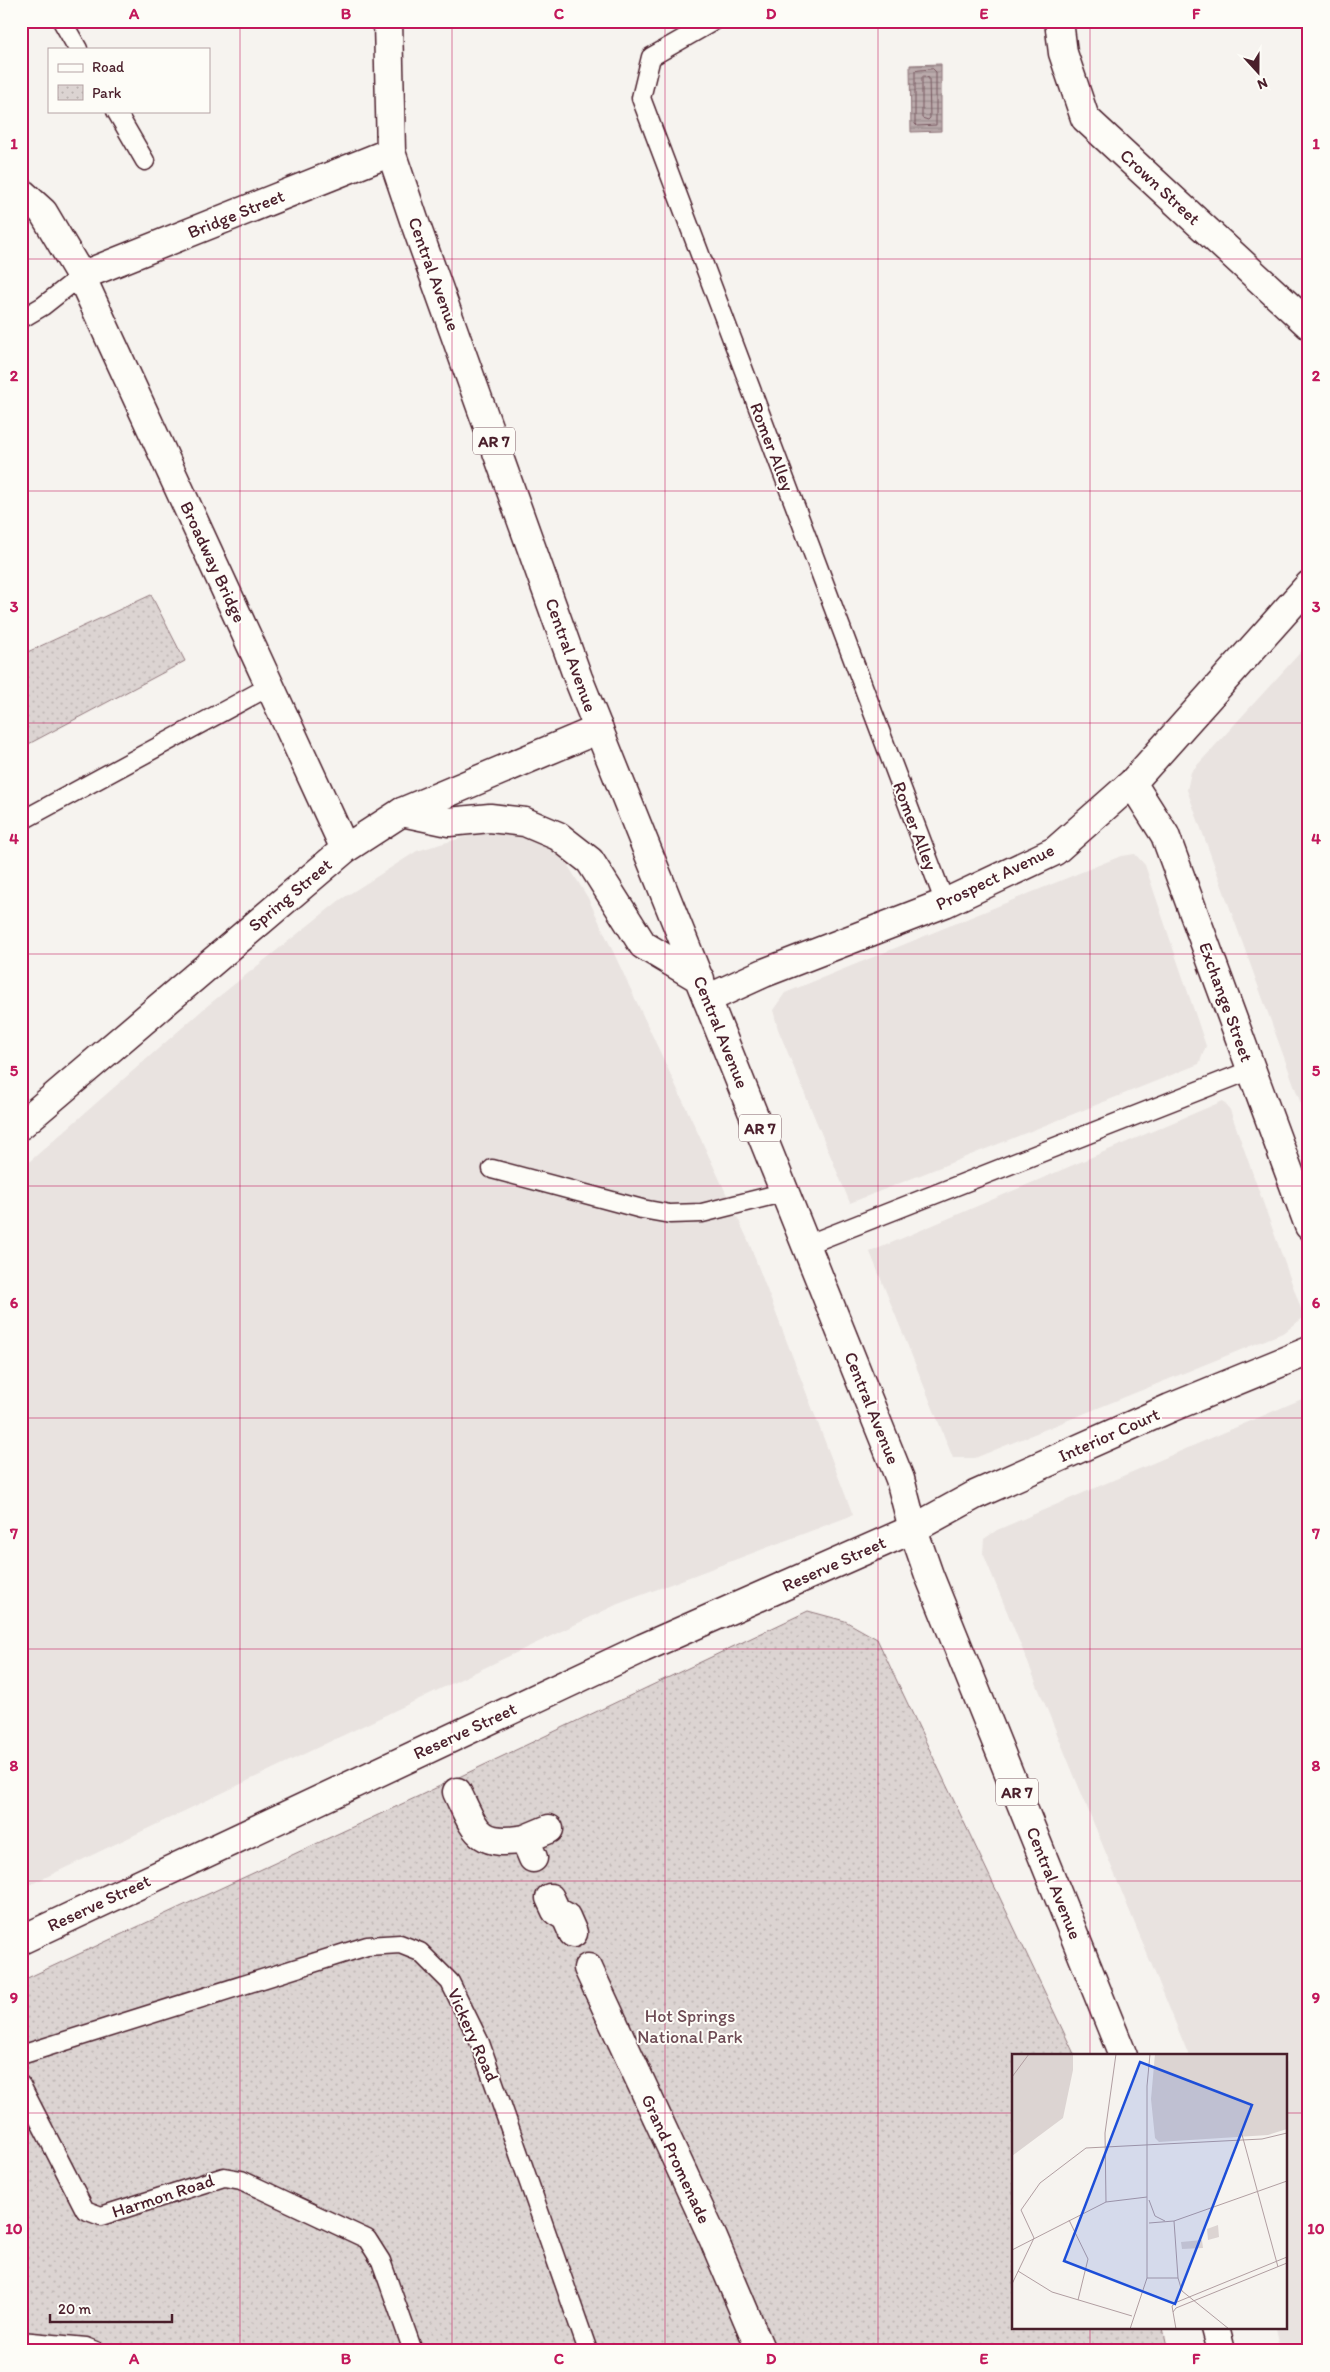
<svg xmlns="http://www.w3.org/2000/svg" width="1330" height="2372" font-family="Itim,sans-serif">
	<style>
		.built { fill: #e9e3e0 }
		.park { fill: url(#park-dots); stroke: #937a7e }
		.water { fill: url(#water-rules); stroke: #8e7378 }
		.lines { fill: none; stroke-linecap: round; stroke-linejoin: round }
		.shore { stroke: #77575f; stroke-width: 1 }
		.service-casing { stroke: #4a1f2b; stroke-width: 21 }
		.pedestrian-casing { stroke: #4a1f2b; stroke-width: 31 }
		.minor-casing { stroke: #4a1f2b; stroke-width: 31 }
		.tertiary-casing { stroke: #4a1f2b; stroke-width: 31 }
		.secondary-casing { stroke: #4a1f2b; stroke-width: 31 }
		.primary-casing { stroke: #4a1f2b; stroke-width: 31 }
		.service { stroke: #fdfcf7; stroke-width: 18 }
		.pedestrian { stroke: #fdfcf7; stroke-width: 28 }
		.minor { stroke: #fdfcf7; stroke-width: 28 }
		.tertiary { stroke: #fdfcf7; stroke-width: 28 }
		.secondary { stroke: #fdfcf7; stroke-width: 28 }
		.primary { stroke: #fdfcf7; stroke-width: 28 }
		.grid { fill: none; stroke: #c2185b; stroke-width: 1; stroke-opacity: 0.55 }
		.labels { text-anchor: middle; stroke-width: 4; stroke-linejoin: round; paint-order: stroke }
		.shield { fill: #fdfcf7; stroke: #806168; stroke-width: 1 }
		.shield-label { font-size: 16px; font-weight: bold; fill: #4a1f2b }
		.street-label { font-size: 18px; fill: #4a1f2b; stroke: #fdfcf7 }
		.park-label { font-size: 18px; fill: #6e4c55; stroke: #fdfcf7 }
		.inset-road { fill: none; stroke: #b19ea1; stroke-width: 1 }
		.view { fill: #1d4ed8; fill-opacity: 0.15; stroke: #1d4ed8; stroke-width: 2.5 }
		.inset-edge { fill: none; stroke: #4a1f2b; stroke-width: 2.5 }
		.neatline { fill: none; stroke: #c2185b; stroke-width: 2 }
		.grid-label { font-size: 16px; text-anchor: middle; font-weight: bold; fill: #c2185b }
	</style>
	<defs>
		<pattern id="park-dots" width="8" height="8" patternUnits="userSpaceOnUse" patternTransform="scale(1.25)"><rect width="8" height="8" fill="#dcd4d2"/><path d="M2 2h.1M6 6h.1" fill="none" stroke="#beb6b4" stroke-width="1.8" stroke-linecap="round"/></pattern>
		<pattern id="water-rules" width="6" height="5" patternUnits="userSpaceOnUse" patternTransform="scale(1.25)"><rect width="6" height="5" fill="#bbabac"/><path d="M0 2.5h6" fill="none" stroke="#9a8b8c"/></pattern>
	</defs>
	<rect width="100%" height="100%" fill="#f6f3ef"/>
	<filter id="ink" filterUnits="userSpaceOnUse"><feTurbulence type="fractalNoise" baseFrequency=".02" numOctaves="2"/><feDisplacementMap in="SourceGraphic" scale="10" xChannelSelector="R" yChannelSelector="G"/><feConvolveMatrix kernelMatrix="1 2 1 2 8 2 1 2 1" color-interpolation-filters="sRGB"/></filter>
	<g filter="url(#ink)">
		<!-- built -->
		<path class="built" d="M1309 643V1126L1187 790 1191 772Z
			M504 827 540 838 561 854 588 898 748 1240 853 1515 618 1604 21 1889V1169L207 1006 340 900 417 851 471 835Z
			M1135 854 1145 865 1206 1046 1199 1064 850 1203 778 1029 773 1010 785 993 1121 856Z
			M1223 1101 1230 1110 1304 1317 1285 1332 975 1458H953L870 1252Z
			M1309 1396V2351H1280L1275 2328H1286V2056H1189L983 1553 984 1539 997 1530Z"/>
		<!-- park -->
		<path class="park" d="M151 595 185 661 21 748V655Z
			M808 1611 845 1621 877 1639 1075 2056H1014V2328H1163L1168 2351H21V1981L419 1796Z"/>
		<!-- water -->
		<path class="water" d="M941 64V131L911 132 910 65Z"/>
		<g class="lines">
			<!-- shore -->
			<path class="shore" d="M933 69 936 72V125L917 126 915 124V71Z
				M924 76 929 78 930 118 928 120 922 118V78Z"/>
			<!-- service casing -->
			<g class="service-casing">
				<path id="service" d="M62 21 78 49
					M714 21 651 57 641 98 945 903
					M116 111 145 161
					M21 319 43 306 81 276
					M21 821 270 686
					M492 1169 642 1209 670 1214 702 1213 786 1192
					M806 1245 1251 1070
					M21 2055 367 1946 400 1944 420 1952 450 1982 480 2043 588 2351
					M21 2085 85 2210 101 2216 224 2177 241 2180 367 2239 381 2261 413 2351
					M21 2341 86 2347 96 2351"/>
			</g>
			<!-- pedestrian casing -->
			<g class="pedestrian-casing">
				<path id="pedestrian" d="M457 1792C476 1831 477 1847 525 1839L533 1858
					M525 1839 549 1829
					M550 1898 556 1911 566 1917 573 1933
					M588 1968 713 2238 761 2351"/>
			</g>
			<!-- minor casing -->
			<g class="minor-casing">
				<path id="minor" d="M1059 21 1063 53 1085 118 1309 325
					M1132 783 1165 835 1309 1226
					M707 999 764 973 945 903 1055 851 1132 783 1309 585
					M913 1529 975 1495 1170 1408 1309 1351"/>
			</g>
			<!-- tertiary casing -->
			<g class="tertiary-casing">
				<path id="tertiary" d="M21 1940 643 1648 913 1529"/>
			</g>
			<!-- secondary casing -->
			<g class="secondary-casing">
				<path id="secondary" d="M21 192 43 212 81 276 345 849
					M81 276 391 152
					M21 1125 345 849 402 812 599 729"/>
			</g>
			<!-- primary casing -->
			<g class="primary-casing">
				<path id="primary" d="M388 21 391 152 414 220 578 678 900 1479 913 1529 929 1575 1123 2056
					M402 812 449 822 490 818 525 822 558 836 590 861 643 945 700 979
					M1215 2328 1221 2351"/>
			</g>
			<!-- service -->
			<use href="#service" class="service"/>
			<!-- pedestrian -->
			<use href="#pedestrian" class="pedestrian"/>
			<!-- minor -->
			<use href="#minor" class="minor"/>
			<!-- tertiary -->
			<use href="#tertiary" class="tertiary"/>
			<!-- secondary -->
			<use href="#secondary" class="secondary"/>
			<!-- primary -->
			<use href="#primary" class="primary"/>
		</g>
	</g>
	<!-- grid -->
	<path class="grid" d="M240 21V2351M452 21V2351M665 21V2351M878 21V2351M1090 21V2056M21 259H1309M21 491H1309M21 723H1309M21 954H1309M21 1186H1309M21 1418H1309M21 1649H1309M21 1881H1309M21 2113H1014M1286 2113H1309M1090 2328V2351"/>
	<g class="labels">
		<!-- shield labels -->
		<g class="shield">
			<rect x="473" y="427.5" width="42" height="27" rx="4"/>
			<rect x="739" y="1114.5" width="42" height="27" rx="4"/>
			<rect x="996" y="1778.5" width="42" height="27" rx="4"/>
		</g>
		<g class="shield-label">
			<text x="494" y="447">AR 7</text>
			<text x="760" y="1134">AR 7</text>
			<text x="1017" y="1798">AR 7</text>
		</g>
		<!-- street labels -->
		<g class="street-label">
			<text transform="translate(1160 187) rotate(43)" y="6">Crown Street</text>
			<text transform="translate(236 214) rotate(-22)" y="6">Bridge Street</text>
			<text transform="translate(434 274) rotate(70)" y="6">Central Avenue</text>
			<text transform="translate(772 447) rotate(69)" y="6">Romer Alley</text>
			<text transform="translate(213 562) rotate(65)" y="6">Broadway Bridge</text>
			<text transform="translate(571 655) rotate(70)" y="6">Central Avenue</text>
			<text transform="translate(915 826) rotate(69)" y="6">Romer Alley</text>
			<text transform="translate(995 877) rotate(-26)" y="6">Prospect Avenue</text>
			<text transform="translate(290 895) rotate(-40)" y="6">Spring Street</text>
			<text transform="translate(1226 1002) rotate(70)" y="6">Exchange Street</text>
			<text transform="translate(721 1032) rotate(68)" y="6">Central Avenue</text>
			<text transform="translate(872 1408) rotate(68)" y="6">Central Avenue</text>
			<text transform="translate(1109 1435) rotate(-24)" y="6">Interior Court</text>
			<text transform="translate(834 1564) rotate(-24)" y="6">Reserve Street</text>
			<text transform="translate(465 1731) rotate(-25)" y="6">Reserve Street</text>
			<text transform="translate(1054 1883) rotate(68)" y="6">Central Avenue</text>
			<text transform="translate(99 1903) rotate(-25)" y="6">Reserve Street</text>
			<text transform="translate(473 2035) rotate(66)" y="6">Vickery Road</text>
			<text transform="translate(676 2159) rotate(65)" y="6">Grand Promenade</text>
			<text transform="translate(163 2196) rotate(-18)" y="6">Harmon Road</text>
		</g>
		<!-- park labels -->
		<g class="park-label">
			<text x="690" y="2022">Hot Springs<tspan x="690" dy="21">National Park</tspan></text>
		</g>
	</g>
	<!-- overview -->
	<g transform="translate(1012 2054)">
		<rect width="275" height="275" fill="#f6f3ef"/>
		<path d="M0 0H61V16L51 64 0 102ZM143 0H275V75L256 81 147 88 143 84 139 45ZM206 171 207 183 196 186 195 175ZM190 186 191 194 170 195 169 188Z" fill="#dcd4d2"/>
		<path class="inset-road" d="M0 23 17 0M229 77 266 213M137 146 143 162 153 167M94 148 93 79 104 0M57 166 76 205 66 246M162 167 166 224 170 237 217 275M137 169 162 167 275 127M22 184 9 156 28 129 74 94 250 85 275 79M0 196 94 148 135 143M6 217 40 238 120 262M135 224H166M0 230 22 184M161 258 164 254 275 209M118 275 135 224V32L138 0M164 275 160 252 165 248 275 203"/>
		<path class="view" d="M128 8 240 51 163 250 52 207Z"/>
		<rect width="275" height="275" class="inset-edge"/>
	</g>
	<!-- margin -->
	<rect width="1330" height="2372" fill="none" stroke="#fdfcf7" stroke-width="55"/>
	<!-- legend -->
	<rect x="48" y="48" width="162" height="65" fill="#fdfcf7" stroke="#b5a4a5"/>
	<rect x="58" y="64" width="25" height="8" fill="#fdfcf7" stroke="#b5a4a5"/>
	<text x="92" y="72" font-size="15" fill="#4a1f2b">Road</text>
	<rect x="58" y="85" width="25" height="15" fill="url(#park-dots)" stroke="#b5a4a5"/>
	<text x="92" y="98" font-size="15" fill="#4a1f2b">Park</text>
	<!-- north arrow -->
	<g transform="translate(1258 72) rotate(159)" stroke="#fdfcf7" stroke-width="4" paint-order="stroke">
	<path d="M0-4L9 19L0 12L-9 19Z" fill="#4a1f2b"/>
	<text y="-8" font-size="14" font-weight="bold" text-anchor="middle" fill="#4a1f2b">N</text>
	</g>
	<!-- scale -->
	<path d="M50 2314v8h122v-8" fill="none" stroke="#4a1f2b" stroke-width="2.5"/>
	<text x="58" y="2314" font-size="15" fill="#4a1f2b" stroke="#fdfcf7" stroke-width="4" paint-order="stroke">20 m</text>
	<rect x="28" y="28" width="1274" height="2316" class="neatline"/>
	<g class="grid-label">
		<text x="134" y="19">A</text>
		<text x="346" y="19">B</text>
		<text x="559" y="19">C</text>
		<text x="771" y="19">D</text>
		<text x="984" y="19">E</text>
		<text x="1196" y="19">F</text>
		<text x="14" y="149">1</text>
		<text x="1316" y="149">1</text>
		<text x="14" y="381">2</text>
		<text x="1316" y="381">2</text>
		<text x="14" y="612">3</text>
		<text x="1316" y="612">3</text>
		<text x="14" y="844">4</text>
		<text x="1316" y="844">4</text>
		<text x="14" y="1076">5</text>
		<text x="1316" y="1076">5</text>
		<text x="14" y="1308">6</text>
		<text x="1316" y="1308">6</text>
		<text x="14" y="1539">7</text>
		<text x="1316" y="1539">7</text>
		<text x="14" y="1771">8</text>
		<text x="1316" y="1771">8</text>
		<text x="14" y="2003">9</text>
		<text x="1316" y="2003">9</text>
		<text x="14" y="2234">10</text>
		<text x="1316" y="2234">10</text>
		<text x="134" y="2364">A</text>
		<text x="346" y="2364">B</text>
		<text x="559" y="2364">C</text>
		<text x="771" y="2364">D</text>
		<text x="984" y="2364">E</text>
		<text x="1196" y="2364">F</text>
	</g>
</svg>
